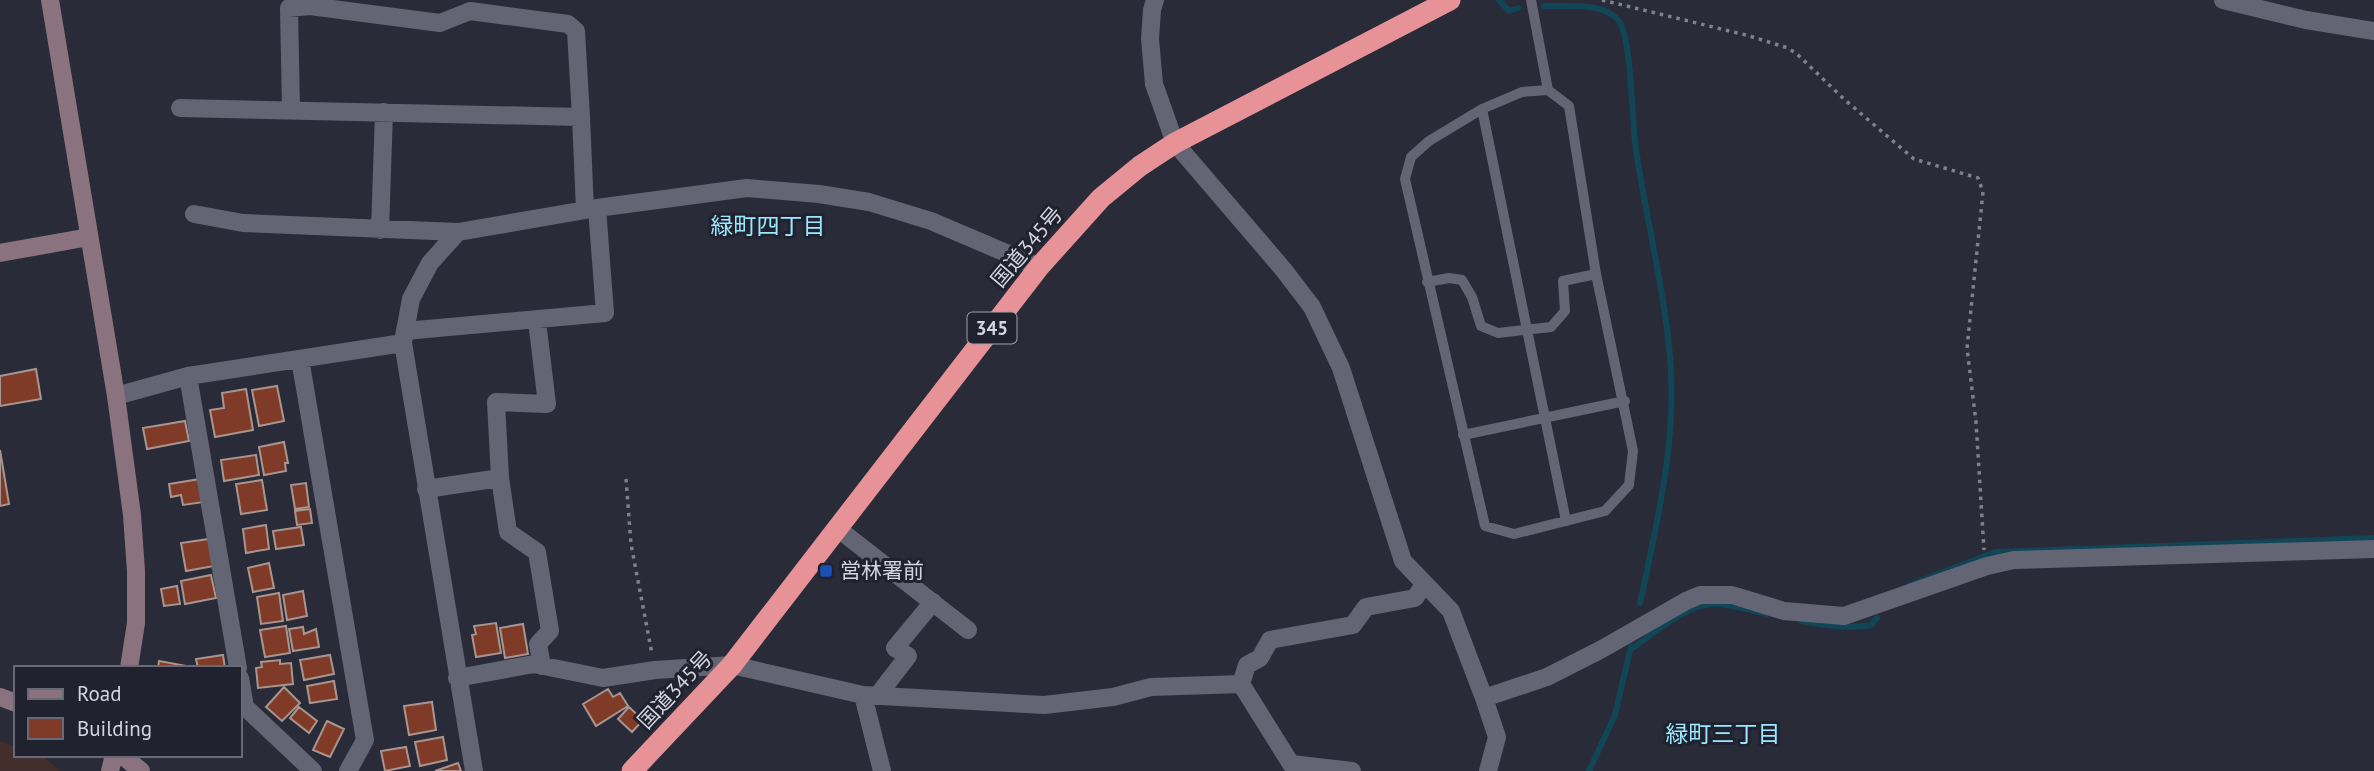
<svg xmlns="http://www.w3.org/2000/svg" width="2374" height="771" font-family="'PT Sans','Noto Sans JP',sans-serif">
	<style>
		.commercial { fill: #422e2d }
		.lines { fill: none; stroke-linecap: round; stroke-linejoin: round }
		.stream { stroke: #104656; stroke-width: 6 }
		.building { fill: #7f3b27; stroke: #a8958f; stroke-width: 2 }
		.path { stroke: #7f818c; stroke-width: 3.5; stroke-dasharray: 3.5 5; stroke-linecap: butt }
		.lane { stroke: #636575; stroke-width: 10 }
		.street { stroke: #636575; stroke-width: 18 }
		.secondary { stroke: #8a727f; stroke-width: 18 }
		.highway { stroke: #e69297; stroke-width: 21 }
		.transit-dot { fill: #1a4fb4; stroke: #20222f; stroke-width: 2.5 }
		.labels { text-anchor: middle; stroke-width: 6; stroke-linejoin: round; paint-order: stroke }
		.shield { fill: #20222f; stroke: #9ea0aa; stroke-width: 2 }
		.shield-label { font-size: 19px; font-weight: bold; fill: #d4d6df }
		.street-label { font-size: 21px; fill: #d4d6df; stroke: #20222f }
		.poi-label { font-size: 21px; fill: #d4d6df; stroke: #20222f; text-anchor: start }
		.neighbourhood-label { font-size: 23px; fill: #9be7fc; stroke: #20222f }
	</style>
	<rect width="100%" height="100%" fill="#292b39"/>
	<!-- commercial -->
	<path class="commercial" d="M0 741 16 747V755L43 756 60 771H0Z"/>
	<g class="lines">
		<!-- stream -->
		<path class="stream" d="M1499 0 1509 11 1518 8
			M1544 6C1567 7 1603 1 1619 21 1631 37 1632 117 1635 142 1644 210 1662 277 1669 346 1679 432 1658 519 1640 603
			M1910 585 1995 552 2374 538
			M1802 621C1826 625 1847 629 1871 625L1877 618
			M1631 649C1652 635 1687 604 1713 604 1730 603 1751 611 1768 614
			M1589 771 1615 715 1631 646"/>
	</g>
	<!-- building -->
	<path class="building" d="M36 369 41 399 0 406V376Z
		M277 386 284 421 259 426 252 390Z
		M246 389 253 430 215 437 210 410 224 408 222 393Z
		M185 421 189 441 147 449 143 428Z
		M284 442 288 463H285L286 471 264 475 259 447Z
		M0 450 9 504 0 506Z
		M256 455 259 475 224 481 221 460Z
		M200 479 204 502 183 505 181 495 171 497 169 484Z
		M262 480 267 510 241 514 236 484Z
		M306 483 309 507 295 509 291 485Z
		M310 509 312 523 297 525 295 511Z
		M266 525 269 549 246 553 243 529Z
		M301 527 304 545 276 549 273 531Z
		M209 539 214 566 186 571 181 543Z
		M269 563 274 588 253 592 248 568Z
		M211 575 216 598 185 604 181 581Z
		M177 586 180 604 164 606 161 589Z
		M303 591 307 616 287 620 283 595Z
		M279 593 283 621 261 624 257 597Z
		M496 623 501 653 476 657 472 635 476 634 474 626Z
		M523 624 528 654 505 658 500 628Z
		M286 626 290 653 265 657 260 630Z
		M303 627 304 634 316 629 319 647 293 651 289 629Z
		M223 655 225 668H198L196 659Z
		M330 655 334 674 304 680 300 660Z
		M280 660V664L291 663 293 684 258 688 256 668 262 667 261 662Z
		M159 661 192 667V668H158Z
		M334 681 337 699 310 703 307 686Z
		M284 687 300 703 282 721 266 707Z
		M608 689 613 697 620 693 628 706 596 726 583 704Z
		M432 702 436 730 409 735 404 706Z
		M299 707 317 721 309 733 290 718Z
		M629 707 643 720 632 732 618 719Z
		M327 721 344 729 330 757 313 750Z
		M443 737 447 760 420 766 415 742Z
		M406 747 410 766 385 771 381 751Z
		M458 763 461 771H435Z"/>
	<g class="lines">
		<!-- path -->
		<path class="path" d="M1602 0 1746 35 1788 48 1798 55 1845 100 1914 159 1978 178 1983 192 1967 348 1976 422 1984 550
			M626 479 631 544 652 654"/>
		<!-- lane -->
		<path class="lane" d="M1531 0 1548 90
			M1548 90 1569 106 1596 274 1633 451 1629 485 1605 511 1514 534 1485 526 1405 179 1411 157 1429 141 1482 109 1522 92Z
			M1482 109 1566 521
			M1427 282 1449 278 1462 280 1472 297 1481 326 1498 333 1551 327 1565 311 1563 281 1596 274
			M1463 435 1625 401"/>
		<!-- street -->
		<path class="street" d="M1155 0 1152 10 1150 39 1154 84 1175 143 1283 269 1312 307 1341 368 1403 561 1451 611 1484 698 1497 737 1488 771
			M2223 0 2306 20 2374 31
			M180 108 581 117 585 210
			M291 110 289 8 310 6 440 23 470 11 568 24 576 31 581 117
			M194 214 243 223 458 232 597 208 747 188 819 194 869 202 931 221 1039 267
			M380 230 384 112
			M405 331 605 313 597 208
			M403 342 411 299 430 263 458 232
			M300 359 365 740 348 771
			M188 376 238 668
			M116 396 188 376 403 343 474 771
			M500 478 496 402 547 404 537 321
			M426 489 500 478 508 532 537 552 550 631 538 644 542 666
			M837 528 968 630
			M240 678 245 707 313 771
			M457 678 534 664 603 678 655 670 732 665 863 695 1044 705 1113 697 1151 687 1241 684 1247 665 1260 658 1270 640 1353 625 1366 607 1415 598 1424 584
			M1241 684 1291 764 1352 771
			M863 695 882 771
			M878 695 908 656 895 648 933 602
			M1484 698 1547 677 1602 649 1686 601 1700 595H1732L1784 611 1844 616 1987 566 2014 560 2374 549"/>
		<!-- secondary -->
		<path class="secondary" d="M50 0 116 396 132 515 136 571V623L129 668
			M0 253 89 237
			M0 697 16 703
			M122 755 141 771
			M110 771 114 755"/>
		<!-- highway -->
		<path class="highway" d="M632 771 732 665 1039 267 1101 198 1140 166 1175 143 1450 0"/>
	</g>
	<!-- markers -->
	<rect class="transit-dot" x="819" y="564" width="14" height="14" rx="3.5"/>
	<g class="labels">
		<!-- shield labels -->
		<rect class="shield" x="967.5" y="312.5" width="49" height="31" rx="5"/>
		<g class="shield-label">
			<text x="992" y="335">345</text>
		</g>
		<!-- street labels -->
		<g class="street-label">
			<text transform="translate(1027 247) rotate(-50)" y="7">国道345号</text>
			<text transform="translate(675 690) rotate(-47)" y="7">国道345号</text>
		</g>
		<!-- poi labels -->
		<g class="poi-label">
			<text x="840" y="578">営林署前</text>
		</g>
		<!-- neighbourhood labels -->
		<g class="neighbourhood-label">
			<text x="768" y="234">緑町四丁目</text>
			<text x="1723" y="742">緑町三丁目</text>
		</g>
	</g>
	<!-- legend -->
	<rect x="14" y="666" width="228" height="91" fill="#20222f" stroke="#686a75" stroke-width="2"/>
	<rect x="28" y="689" width="35" height="10" fill="#8a727f" stroke="#686a75" stroke-width="2"/>
	<text x="77" y="701" font-size="21" fill="#d4d6df">Road</text>
	<rect x="28" y="718" width="35" height="21" fill="#7f3b27" stroke="#686a75" stroke-width="2"/>
	<text x="77" y="736" font-size="21" fill="#d4d6df">Building</text>
</svg>
